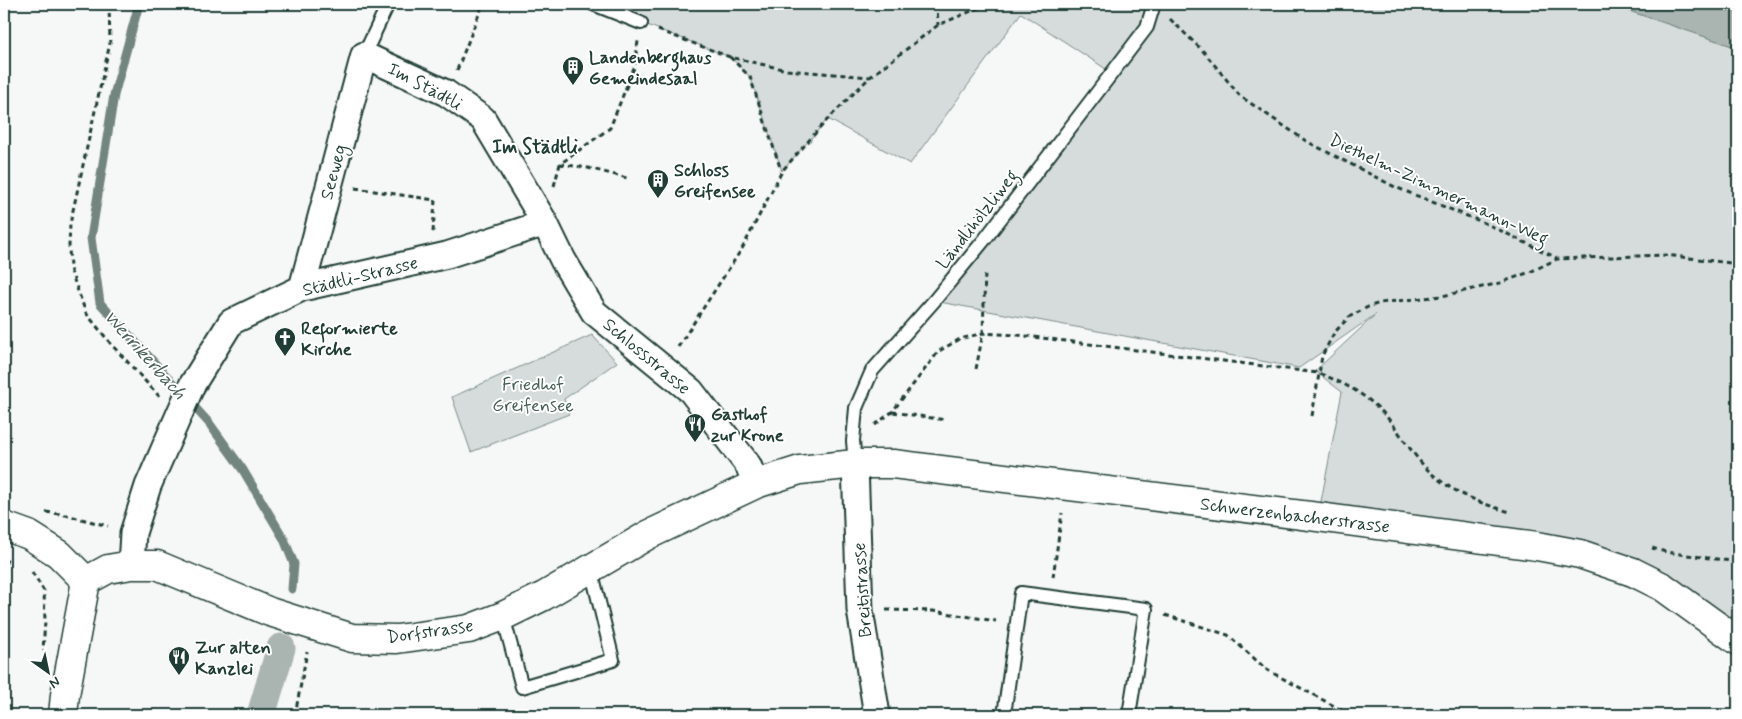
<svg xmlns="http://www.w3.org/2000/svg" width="1742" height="719" font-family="Mynerve,sans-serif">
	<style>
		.green { fill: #d6dcdb; stroke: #7a8c88 }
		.water { fill: #aab5b1; stroke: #72857f }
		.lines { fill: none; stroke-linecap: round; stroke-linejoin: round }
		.stream { stroke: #72857f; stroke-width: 9 }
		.canal { stroke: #aab5b1; stroke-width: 29 }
		.service-casing { stroke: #1f3d34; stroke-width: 16 }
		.minor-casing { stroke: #1f3d34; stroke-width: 29 }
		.tertiary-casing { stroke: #1f3d34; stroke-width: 31 }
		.path { stroke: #1f3d34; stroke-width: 3; stroke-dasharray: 5 4; stroke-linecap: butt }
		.service { stroke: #fff; stroke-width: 12 }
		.minor { stroke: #fff; stroke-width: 25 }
		.tertiary { stroke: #fff; stroke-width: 28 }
		.labels { text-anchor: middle; stroke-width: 4; stroke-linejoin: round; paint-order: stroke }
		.poi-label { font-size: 18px; font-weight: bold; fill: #1f3d34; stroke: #fff; text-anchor: start }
		.street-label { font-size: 18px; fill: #1f3d34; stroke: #fff }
		.park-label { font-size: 18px; fill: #445d55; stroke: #fff }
		.neighbourhood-label { font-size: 19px; font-weight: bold; fill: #1f3d34; stroke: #fff }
		.water-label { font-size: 19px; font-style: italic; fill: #49615a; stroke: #fff }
	</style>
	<rect width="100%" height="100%" fill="#f6f7f7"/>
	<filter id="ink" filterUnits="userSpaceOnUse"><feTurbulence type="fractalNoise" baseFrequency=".02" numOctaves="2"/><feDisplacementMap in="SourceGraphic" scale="10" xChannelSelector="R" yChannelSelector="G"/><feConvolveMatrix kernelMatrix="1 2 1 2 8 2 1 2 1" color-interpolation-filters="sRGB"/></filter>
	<g filter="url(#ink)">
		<!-- green -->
		<path class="green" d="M593 4H1609L1738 48V641L1717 626 1537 546 1318 517 1342 392 1315 371 1376 314 1299 368 934 301 1112 73 1021 13 910 164 828 119 782 171 750 77 730 57Z
			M592 335 617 362 564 399 569 414 471 452 452 397Z"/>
		<!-- water -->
		<path class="water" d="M1609 4H1738V48Z"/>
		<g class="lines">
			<!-- stream -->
			<path class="stream" d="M139 4 114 95 91 238 100 303 209 423 243 470 284 539 294 564 292 589"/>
			<!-- canal -->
			<path class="canal" d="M261 715 281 648"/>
			<!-- service casing -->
			<g class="service-casing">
				<path id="service" d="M593 4 641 23
					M364 55 388 4
					M855 464 853 441 856 408 872 371 934 301 985 239 1112 73 1147 27 1154 4
					M503 616 522 687 613 660 591 569
					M1004 715 1021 593 1146 609 1129 715"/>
			</g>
			<!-- minor casing -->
			<g class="minor-casing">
				<path id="minor" d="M302 288 364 55 446 93 483 119 545 223 563 260 594 312 691 391 748 465 756 484
					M855 464 860 610 877 715
					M131 565 133 533 148 486 192 385 231 322 302 288 447 255 545 223"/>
			</g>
			<!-- tertiary casing -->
			<g class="tertiary-casing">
				<path id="tertiary" d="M4 526 29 535 59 554 86 581
					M86 581 108 569 131 565H157L270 612 352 638 397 639 469 629 503 616 544 596 648 535 756 484 800 470 855 464H893L1318 517 1537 546 1580 554 1633 572 1663 587 1738 641
					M63 715 65 695 86 581"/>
			</g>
			<!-- path -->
			<path class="path" d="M109 4 110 43 70 224 69 246 70 269 86 313 111 344 159 396
				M937 4 938 25
				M1170 19 1203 51 1240 96 1306 141 1395 187 1487 224 1557 258
				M658 30 730 57 787 70 870 77
				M730 57 750 77 781 170
				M457 70 483 4
				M560 164 588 168 627 178
				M554 186 560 164 610 128 635 65 638 41
				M355 188 435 200 433 233
				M678 347 743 247 782 171 828 119 870 77 938 25 988 4
				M976 369 983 333 985 272
				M893 412 945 420
				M1312 416 1322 356 1334 333 1349 317 1368 307 1380 303 1442 296 1500 283 1530 272 1557 259 1666 255 1738 264
				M875 425 892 412 939 351 960 339 983 333 1018 335 1318 373C1347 384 1371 397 1391 422 1404 439 1415 458 1431 473 1453 493 1482 504 1510 512
				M46 512 66 515 108 526
				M1652 548 1666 552 1738 562
				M5 564 9 556
				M32 572 44 591 45 621 43 650
				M1053 577 1062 513
				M886 610 933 611 996 621
				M1165 615 1228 635 1267 670 1351 715
				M295 715 307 652"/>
			<!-- service -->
			<use href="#service" class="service"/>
			<!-- minor -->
			<use href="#minor" class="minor"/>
			<!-- tertiary -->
			<use href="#tertiary" class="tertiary"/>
		</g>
	</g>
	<!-- icons -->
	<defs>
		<g id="building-pin" transform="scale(1.125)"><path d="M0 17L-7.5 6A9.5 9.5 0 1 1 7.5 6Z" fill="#1f3d34" stroke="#fff"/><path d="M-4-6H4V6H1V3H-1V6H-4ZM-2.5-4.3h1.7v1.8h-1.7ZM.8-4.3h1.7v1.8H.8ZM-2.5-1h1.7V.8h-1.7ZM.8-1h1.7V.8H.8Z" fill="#fff"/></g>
		<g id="church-pin" transform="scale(1.125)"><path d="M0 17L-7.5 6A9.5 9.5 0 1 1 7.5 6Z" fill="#1f3d34" stroke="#fff"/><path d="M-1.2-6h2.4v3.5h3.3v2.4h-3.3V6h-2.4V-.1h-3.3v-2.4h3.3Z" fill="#fff"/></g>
		<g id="restaurant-pin" transform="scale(1.125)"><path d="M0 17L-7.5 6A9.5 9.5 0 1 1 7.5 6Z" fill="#1f3d34" stroke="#fff"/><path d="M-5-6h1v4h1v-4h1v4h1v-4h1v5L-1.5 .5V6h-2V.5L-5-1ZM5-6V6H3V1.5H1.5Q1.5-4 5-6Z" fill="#fff"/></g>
	</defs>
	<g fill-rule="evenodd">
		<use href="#building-pin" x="573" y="67"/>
		<use href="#building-pin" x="658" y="180"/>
		<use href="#church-pin" x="285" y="338"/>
		<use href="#restaurant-pin" x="695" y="424"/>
		<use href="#restaurant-pin" x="179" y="657"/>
	</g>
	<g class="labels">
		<!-- poi labels -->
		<g class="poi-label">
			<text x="589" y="63">Landenberghaus<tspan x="589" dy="21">Gemeindesaal</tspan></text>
			<text x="674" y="176">Schloss<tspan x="674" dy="21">Greifensee</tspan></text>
			<text x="301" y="334">Reformierte<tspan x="301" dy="21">Kirche</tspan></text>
			<text x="711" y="420">Gasthof<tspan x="711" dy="21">zur Krone</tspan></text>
			<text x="195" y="653">Zur alten<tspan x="195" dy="21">Kanzlei</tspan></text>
		</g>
		<!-- street labels -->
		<g class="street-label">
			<text transform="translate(425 86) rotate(28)" y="6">Im Städtli</text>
			<text transform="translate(333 172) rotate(-75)" y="6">Seeweg</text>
			<text transform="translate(1439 189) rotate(25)" y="6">Diethelm-Zimmermann-Weg</text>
			<text transform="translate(977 219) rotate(-52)" y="6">Ländlihölzliweg</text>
			<text transform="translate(360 276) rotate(-14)" y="6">Städtli-Strasse</text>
			<text transform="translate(647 356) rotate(40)" y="6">Schlossstrasse</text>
			<text transform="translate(1295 515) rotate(7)" y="6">Schwerzenbacherstrasse</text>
			<text transform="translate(862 590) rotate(-94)" y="6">Breitistrasse</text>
			<text transform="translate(430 631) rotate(-8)" y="6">Dorfstrasse</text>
		</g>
		<!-- park labels -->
		<g class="park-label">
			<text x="533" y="390">Friedhof<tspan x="533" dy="21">Greifensee</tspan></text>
		</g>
		<!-- neighbourhood labels -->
		<g class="neighbourhood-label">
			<text x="535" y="153">Im Städtli</text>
		</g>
		<!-- water labels -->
		<g class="water-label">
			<text transform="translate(146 354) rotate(48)" y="7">Werrikerbach</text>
		</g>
	</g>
	<!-- margin -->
	<rect width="1742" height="719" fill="none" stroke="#fff" stroke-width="20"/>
	<rect x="10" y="10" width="1722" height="699" fill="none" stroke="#1f3d34" stroke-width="2" filter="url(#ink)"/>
	<!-- north arrow -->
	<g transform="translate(48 672) rotate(147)" stroke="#ffffff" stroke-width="4" paint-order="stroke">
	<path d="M0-4L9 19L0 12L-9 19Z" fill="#1f3d34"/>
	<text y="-8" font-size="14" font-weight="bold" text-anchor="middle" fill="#1f3d34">N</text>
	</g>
</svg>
